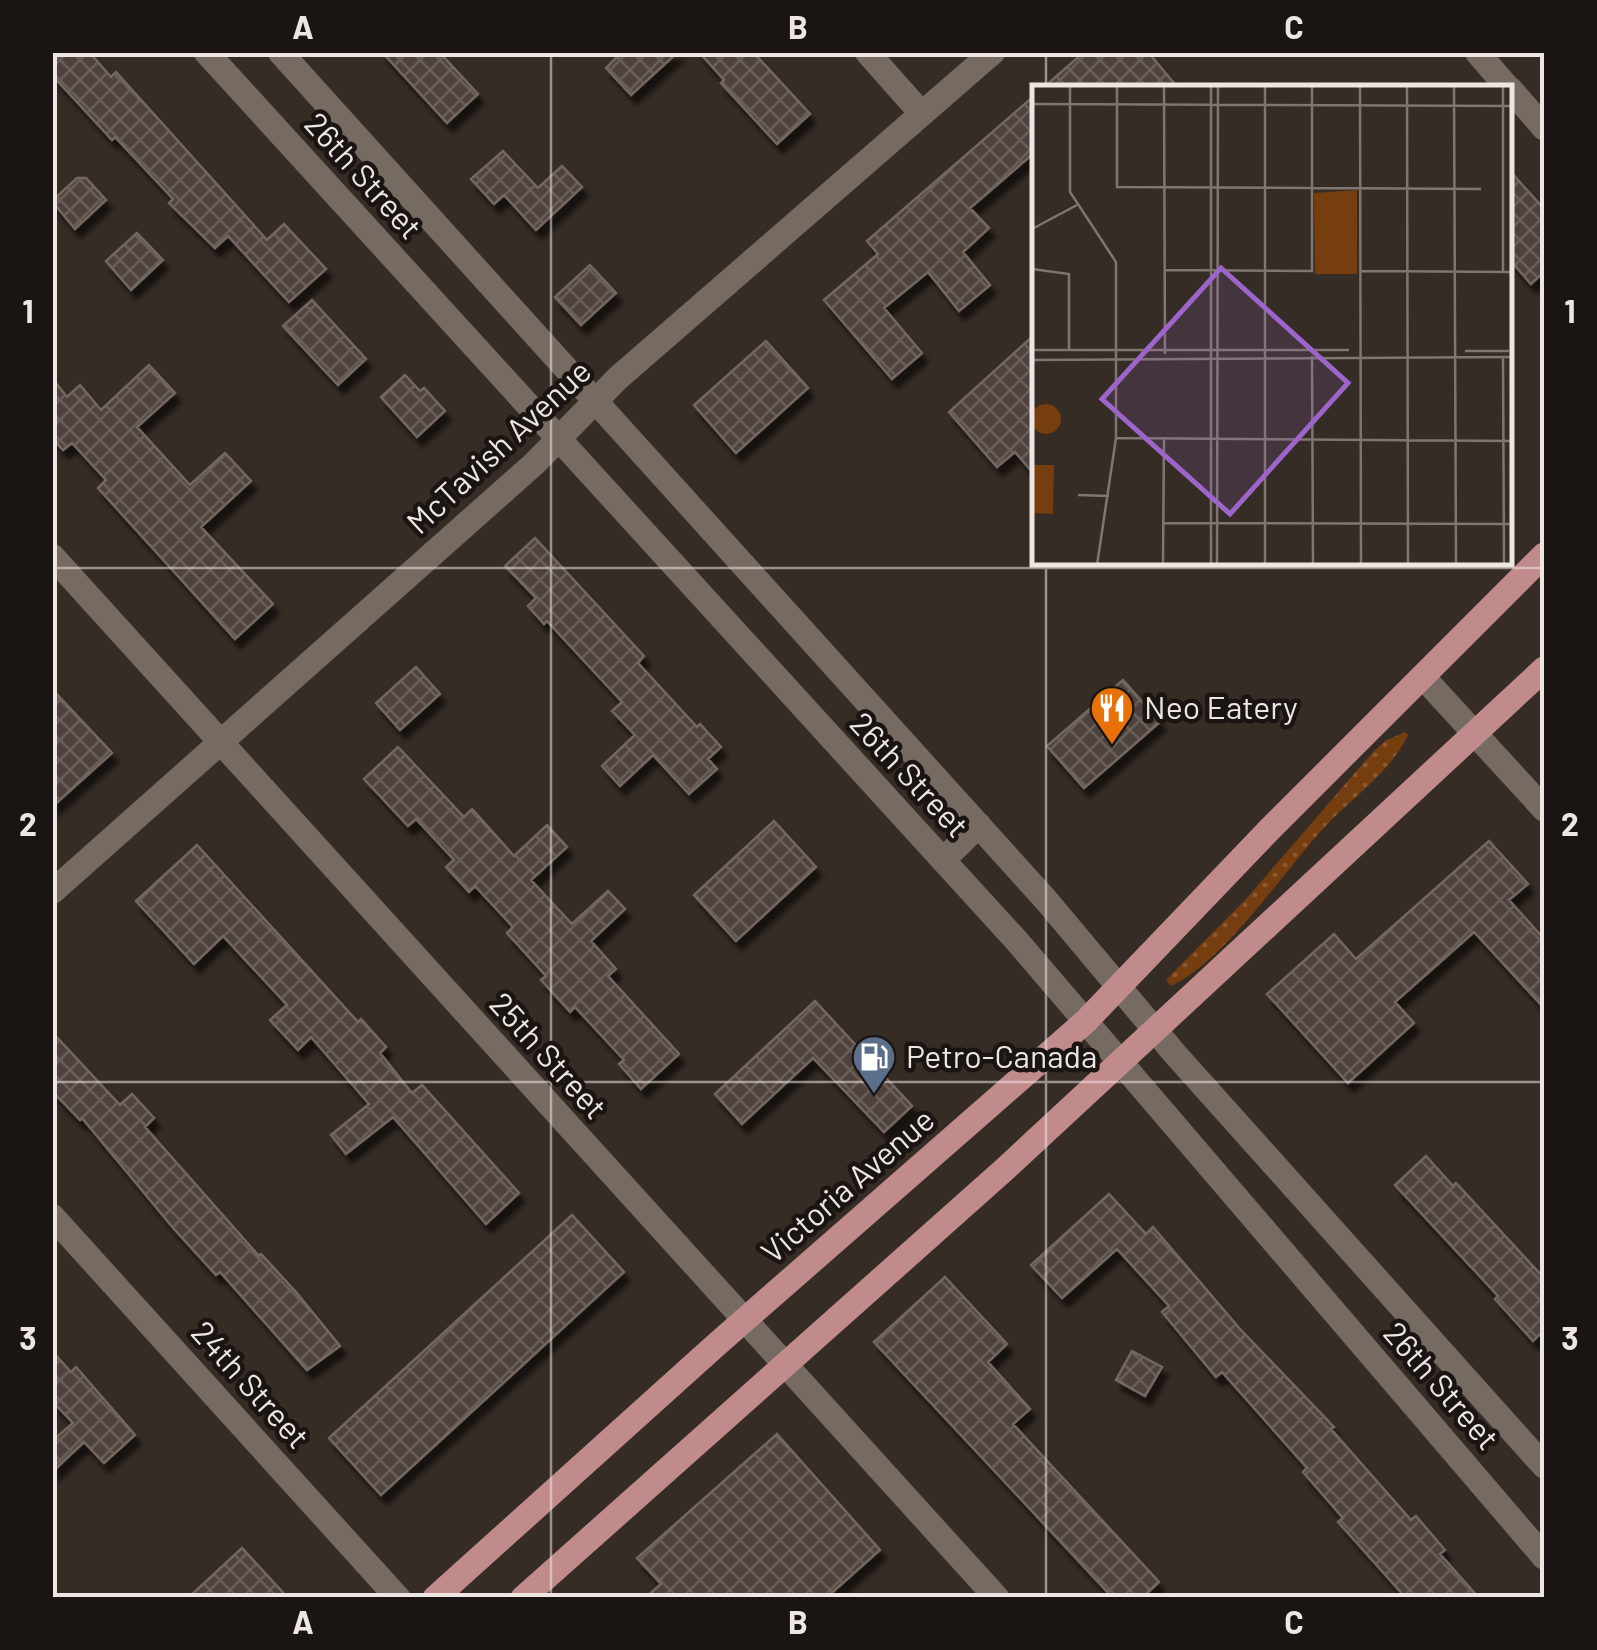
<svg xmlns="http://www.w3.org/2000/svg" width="1597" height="1650" font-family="Barlow,sans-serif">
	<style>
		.grass { fill: url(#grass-dots) }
		.building { fill: url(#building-cross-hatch); stroke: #736760; stroke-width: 2.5; filter: url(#shadow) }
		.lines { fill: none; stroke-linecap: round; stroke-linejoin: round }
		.street { stroke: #766b63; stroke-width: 25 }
		.secondary { stroke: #766b63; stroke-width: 25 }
		.primary { stroke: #c18b8c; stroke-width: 25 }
		.grid { fill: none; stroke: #ede6e2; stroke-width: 2.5; stroke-opacity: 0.55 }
		.labels { text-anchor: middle; stroke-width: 9; stroke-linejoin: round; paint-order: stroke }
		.street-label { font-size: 32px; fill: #ede6e2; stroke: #1a1513 }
		.poi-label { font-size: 32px; fill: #ede6e2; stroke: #1a1513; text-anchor: start }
		.inset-road { fill: none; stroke: #7f7671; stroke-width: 2.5 }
		.view { fill: #9d64ca; fill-opacity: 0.15; stroke: #9d64ca; stroke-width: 5 }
		.inset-edge { fill: none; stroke: #ede6e2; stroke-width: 5 }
		.neatline { fill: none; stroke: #ede6e2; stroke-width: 4 }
		.grid-label { font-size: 32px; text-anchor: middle; font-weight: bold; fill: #ede6e2 }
	</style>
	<defs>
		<pattern id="grass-dots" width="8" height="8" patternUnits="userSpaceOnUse" patternTransform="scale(2.5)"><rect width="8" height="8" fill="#763d0f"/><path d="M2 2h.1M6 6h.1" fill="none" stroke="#8a5932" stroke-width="1.8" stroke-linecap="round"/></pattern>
		<pattern id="building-cross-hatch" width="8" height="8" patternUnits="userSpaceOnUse" patternTransform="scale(2.5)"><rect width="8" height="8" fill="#4e433d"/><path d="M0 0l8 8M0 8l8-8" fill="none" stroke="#685e59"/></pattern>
		<filter id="shadow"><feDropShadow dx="5.5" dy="9" stdDeviation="2.5" flood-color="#0009"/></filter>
	</defs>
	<rect width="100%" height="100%" fill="#362c26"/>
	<!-- grass -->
	<path class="grass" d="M1405 732 1408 735C1388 776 1350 798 1320 832 1281 876 1223 962 1171 986L1166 980 1247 898 1373 752 1385 741Z"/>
	<!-- building -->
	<path class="building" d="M52 52H89L111 77 116 72 267 240 284 224 326 269 289 302 228 236 215 248 169 203 173 199 115 137 112 140 52 75Z
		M382 52H439L478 94 447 123Z
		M622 52H678L631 95 606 68Z
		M699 52H753L810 114 777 144 721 83 724 80Z
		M1084 52H1148L1178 88H1043Z
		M1034 96V153L970 208 989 228 963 252 990 285 959 311 928 272 884 308 922 353 892 379 824 300 878 254 867 241Z
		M503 151 538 188 562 166 582 187 536 230 504 195 494 204 471 179Z
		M1510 171 1544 209V272L1531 284 1510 260Z
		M77 178H86L106 200 75 229 52 201Z
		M137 233 163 260 131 290 106 261Z
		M590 265 616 293 581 325 555 297Z
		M312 300 366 359 338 385 283 326Z
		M1034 335V474L1015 452 997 467 949 412Z
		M766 341 808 388 736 453 694 405Z
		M149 365 175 393 137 427 190 485 225 453 251 481 201 527 273 604 235 639 98 488 106 480 72 443 63 450 52 438V378L67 397 80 385 101 410Z
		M405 375 420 391 424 388 445 411 417 437 381 397Z
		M535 538 644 656 638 663 697 727 700 724 721 747 708 759 717 769 689 794 653 755 620 786 602 766 635 735 612 711 622 702 547 621 544 624 528 606 536 598 505 566Z
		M416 667 440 694 400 730 376 703Z
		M1123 680 1160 722 1084 788 1047 746Z
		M52 689 112 753 52 807Z
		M398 747 464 817 472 809 514 856 547 825 567 847 531 880 572 924 608 891 625 909 591 941 616 969 608 976 679 1054 641 1089 619 1064 624 1060 575 1007 570 1012 541 980 546 976 507 933 513 927 475 886 469 892 446 867 454 860 416 819 408 826 364 779Z
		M774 821 816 867 736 941 694 895Z
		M1489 841 1528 884 1509 900 1544 939V1008L1474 932 1395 1002 1414 1023 1348 1083 1267 994 1334 934 1356 959Z
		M197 845 358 1022 361 1019 386 1047 380 1053 412 1093 422 1085 519 1193 486 1224 393 1117 346 1154 331 1135 369 1104 311 1037 298 1050 270 1020 287 1005 223 936 194 964 136 901Z
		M815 1001 912 1106 884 1132 813 1058 742 1124 715 1094Z
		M52 1032 120 1105 132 1094 154 1118 145 1127 259 1256 261 1254 296 1292 340 1346 307 1370 220 1272 216 1275 174 1229 82 1118 80 1120 52 1091Z
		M1426 1156 1453 1186 1456 1183 1544 1278V1330L1533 1341 1495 1299 1498 1296 1395 1185Z
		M1109 1194 1146 1234 1153 1227 1240 1329 1334 1427 1331 1429 1411 1520 1416 1516 1445 1550 1440 1554 1479 1598H1406L1338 1522 1343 1518 1303 1472 1307 1468 1222 1372 1216 1377 1162 1312 1169 1306 1117 1249 1062 1298 1031 1265Z
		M572 1215 624 1272 381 1495 329 1438Z
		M945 1277 1007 1344 988 1362 1030 1409 1013 1424 1159 1582 1142 1598H1113L874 1342Z
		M52 1351 71 1372 76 1367 135 1435 104 1463 84 1442 52 1472V1441L73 1423 52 1401Z
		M1132 1351 1162 1367 1145 1396 1116 1380Z
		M777 1434 880 1550 826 1598H645L661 1584 637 1558Z
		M242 1548 288 1598H188Z"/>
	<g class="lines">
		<!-- street -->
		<path class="street" d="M867 52 922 114
			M1477 52 1508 88
			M1510 89 1544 128
			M52 556 997 1598
			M1423 677 1544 809
			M52 892 535 463 618 378 993 52
			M52 1216 398 1598"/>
		<!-- secondary -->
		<path class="secondary" d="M206 52 1016 940 1544 1557
			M280 52 1046 900 1175 1054 1544 1466
			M943 860 979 825"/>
		<!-- primary -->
		<path class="primary" d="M435 1598 716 1345 1086 1021 1271 828 1544 555
			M523 1598 1005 1169 1544 669"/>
	</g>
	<!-- grid -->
	<path class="grid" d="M551 52V1598M1046 52V88M1046 562V1598M52 568H1544M52 1082H1544"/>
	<!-- icons -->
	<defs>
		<g id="restaurant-pin" transform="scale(2.25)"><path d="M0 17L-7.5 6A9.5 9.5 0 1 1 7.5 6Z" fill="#e8710a" stroke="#1a1513"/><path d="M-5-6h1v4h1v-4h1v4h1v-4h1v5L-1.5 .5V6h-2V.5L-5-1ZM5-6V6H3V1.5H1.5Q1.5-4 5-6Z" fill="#fff"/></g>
		<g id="fuel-pin" transform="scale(2.25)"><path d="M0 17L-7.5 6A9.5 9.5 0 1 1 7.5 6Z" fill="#5c6f8a" stroke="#1a1513"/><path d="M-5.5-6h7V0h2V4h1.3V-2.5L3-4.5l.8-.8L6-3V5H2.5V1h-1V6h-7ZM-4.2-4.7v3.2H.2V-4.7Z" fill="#fff"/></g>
	</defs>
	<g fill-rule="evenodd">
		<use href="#restaurant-pin" x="1112" y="708"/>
		<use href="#fuel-pin" x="874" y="1057"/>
	</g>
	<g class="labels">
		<!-- street labels -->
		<g class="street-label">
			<text transform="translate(363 176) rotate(48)" y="11">26th Street</text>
			<text transform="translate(499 447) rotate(-43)" y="11">McTavish Avenue</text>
			<text transform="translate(909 775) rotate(47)" y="11">26th Street</text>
			<text transform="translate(548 1056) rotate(48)" y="11">25th Street</text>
			<text transform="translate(848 1186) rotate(-41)" y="11">Victoria Avenue</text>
			<text transform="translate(250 1385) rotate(48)" y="11">24th Street</text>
			<text transform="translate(1441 1386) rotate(49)" y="11">26th Street</text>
		</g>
		<!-- poi labels -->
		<g class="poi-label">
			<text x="1144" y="719">Neo Eatery</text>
			<text x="906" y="1068">Petro-Canada</text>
		</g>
	</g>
	<!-- overview -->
	<g transform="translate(1032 85)">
		<rect width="480" height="480" fill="#362c26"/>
		<path d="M325 105V189H283L282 108ZM-1 334a15 15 0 1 1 30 0a15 15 0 1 1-30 0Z" fill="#763d0f"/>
		<path d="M293 113 321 114 309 139 289 144ZM0 380H22L21 429 0 428Z" fill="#763d0f"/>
		<path class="inset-road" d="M38 0V107L84 177V353L65 480M85 0V102L449 104M132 0 133 269M328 0 329 480M375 0 376 480M422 0 424 480M0 19 480 21M0 144 45 120M0 184 37 189V265M132 185 280 186V0M328 186 480 187M471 187V0M0 265H317M433 266H477M280 271 281 480M471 271 472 480M0 275 480 272M84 353 480 356M46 410 77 411M131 438 480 439M131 480 132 354M179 480V0M185 480 186 0M233 480V0"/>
		<path class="view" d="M189 183 316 298 198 429 70 314Z"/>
		<rect width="480" height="480" class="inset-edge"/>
	</g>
	<!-- border -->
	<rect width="1597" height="1650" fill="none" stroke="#1a1513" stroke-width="110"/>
	<rect x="55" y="55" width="1487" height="1540" class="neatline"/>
	<g class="grid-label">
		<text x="303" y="39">A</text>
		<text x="798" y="39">B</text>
		<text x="1294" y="39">C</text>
		<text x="28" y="323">1</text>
		<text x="1570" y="323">1</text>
		<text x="28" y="836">2</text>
		<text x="1570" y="836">2</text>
		<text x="28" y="1350">3</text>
		<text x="1570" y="1350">3</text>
		<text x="303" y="1634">A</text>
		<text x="798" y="1634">B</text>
		<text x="1294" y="1634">C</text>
	</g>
</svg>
